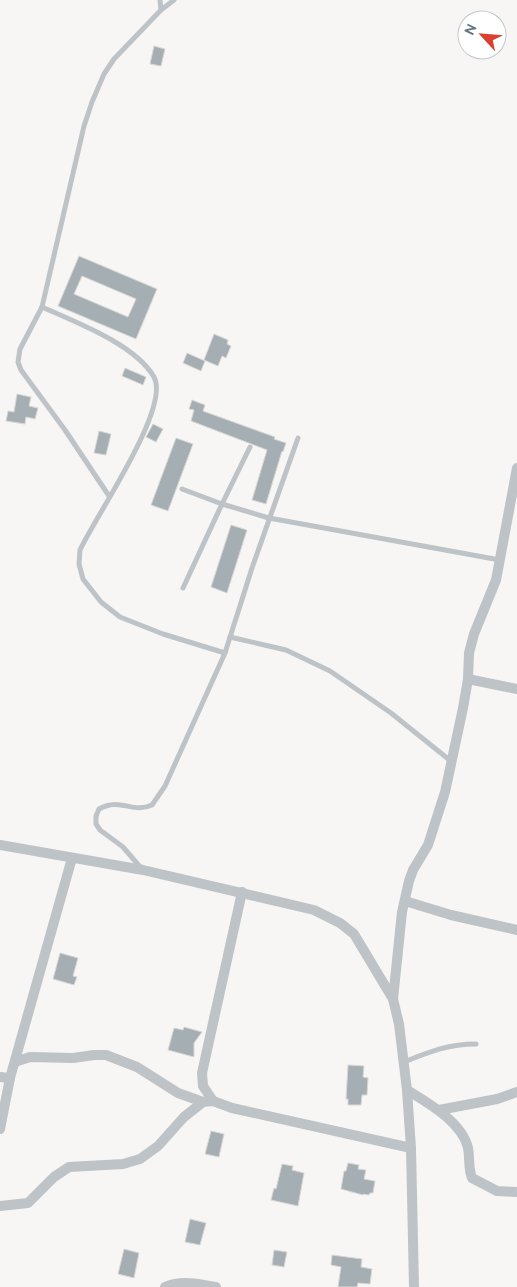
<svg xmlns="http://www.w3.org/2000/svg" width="517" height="1287" viewBox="0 0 517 1287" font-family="Ubuntu,sans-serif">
<rect width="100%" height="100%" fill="#f7f6f4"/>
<g fill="#a5afb3" stroke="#d8d8d6" fill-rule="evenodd">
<polygon points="154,46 165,49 161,66 150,64"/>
<path d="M79,256L157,289L136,339L58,306ZM82,276L136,299L128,317L74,294Z"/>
<polygon points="214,334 228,340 227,344 231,346 226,358 222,356 218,366 204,360"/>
<polygon points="187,353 205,361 201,371 183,363"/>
<polygon points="125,368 146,377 143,385 122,376"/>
<polygon points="17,394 31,397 29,406 38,408 35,419 26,417 25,424 6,421 8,411 14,412"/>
<polygon points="192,400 205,405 203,411 275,437 274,439 286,443 283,452 282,451 266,504 252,500 267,450 191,421 194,410 189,409"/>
<polygon points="153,424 163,429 156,442 146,437"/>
<polygon points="99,431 111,434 106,455 94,453"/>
<polygon points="176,438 193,444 168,511 151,505"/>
<polygon points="231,525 247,530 227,593 211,587"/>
<polygon points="60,953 78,958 73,976 77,977 74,985 53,979"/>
<polygon points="184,1027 202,1032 194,1043 194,1057 168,1050 174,1028 183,1030"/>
<polygon points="348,1065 364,1066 363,1077 368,1078 367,1095 362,1095 361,1105 348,1105 348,1099 346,1099"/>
<polygon points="211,1131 224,1134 219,1157 205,1154"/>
<polygon points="348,1163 359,1165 358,1169 366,1170 364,1179 375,1181 373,1193 370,1193 369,1195 363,1194 363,1195 341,1189 344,1171 346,1171"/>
<polygon points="282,1164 293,1166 292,1170 304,1173 298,1206 271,1200 274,1188 276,1189"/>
<polygon points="190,1219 206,1223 200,1245 185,1242"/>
<polygon points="124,1249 139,1253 134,1278 118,1274"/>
<polygon points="274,1250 287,1252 284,1267 272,1265"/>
<polygon points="332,1255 362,1259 361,1267 372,1269 370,1284 358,1283 357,1287 338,1287 341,1267 331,1265"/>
</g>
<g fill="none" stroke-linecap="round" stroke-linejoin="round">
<g stroke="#bdc3c6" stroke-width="5">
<polyline points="160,0 161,10"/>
<path d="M42,307C75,322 135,344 154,377C171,408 95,517 80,550L79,564L83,579L101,602L120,617L163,634L225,653"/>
<polyline points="182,489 222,504 269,518 500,560"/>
<polyline points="109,496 65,430 21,370 18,362 20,349 42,307 84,126 92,102 104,74 114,59 161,10 174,0"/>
<polyline points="183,588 222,504 250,447"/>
<polyline points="230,637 286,650 330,671 391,713 452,762"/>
<path d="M141,868L123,847L100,830L96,824V816L99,809C121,797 132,814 152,805L165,786L225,653L252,568L298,438"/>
<path d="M404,1062C429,1052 448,1044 476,1044"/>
</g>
<g stroke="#bdc3c6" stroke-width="10">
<polyline points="468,679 517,689"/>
<polyline points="0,845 143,870 314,910 340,923 354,934 393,999 399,1024 407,1090 411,1148 414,1287"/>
<polyline points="405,901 451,915 517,930"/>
<polyline points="393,999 402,912 409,881 413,870 428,845 445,792 463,708 468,679 469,653 474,634 496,580 517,468"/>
<polyline points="15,1062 30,1057 73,1058 94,1055 106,1055 137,1067 178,1093 203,1102"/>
<polyline points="0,1077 10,1078"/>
<path d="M407,1090C428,1103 462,1122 468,1148C470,1158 468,1168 472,1178L497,1191L517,1192"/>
<polyline points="213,1101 203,1086 202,1073 242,892"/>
<polyline points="439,1110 497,1099 517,1092"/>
<polyline points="0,1129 10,1078 72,858"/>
<polyline points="0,1206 28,1203 54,1177 69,1167 123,1164 140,1159 158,1146 184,1117 203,1102 213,1101 232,1108 411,1148"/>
<path d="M165,1287C181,1280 200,1284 216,1287"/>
</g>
</g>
<g transform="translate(482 35) rotate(296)"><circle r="24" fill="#ffffff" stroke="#c1c8cb"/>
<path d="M0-4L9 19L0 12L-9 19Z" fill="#dc3e2f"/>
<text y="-8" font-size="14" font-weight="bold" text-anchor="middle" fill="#63767e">N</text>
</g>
</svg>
